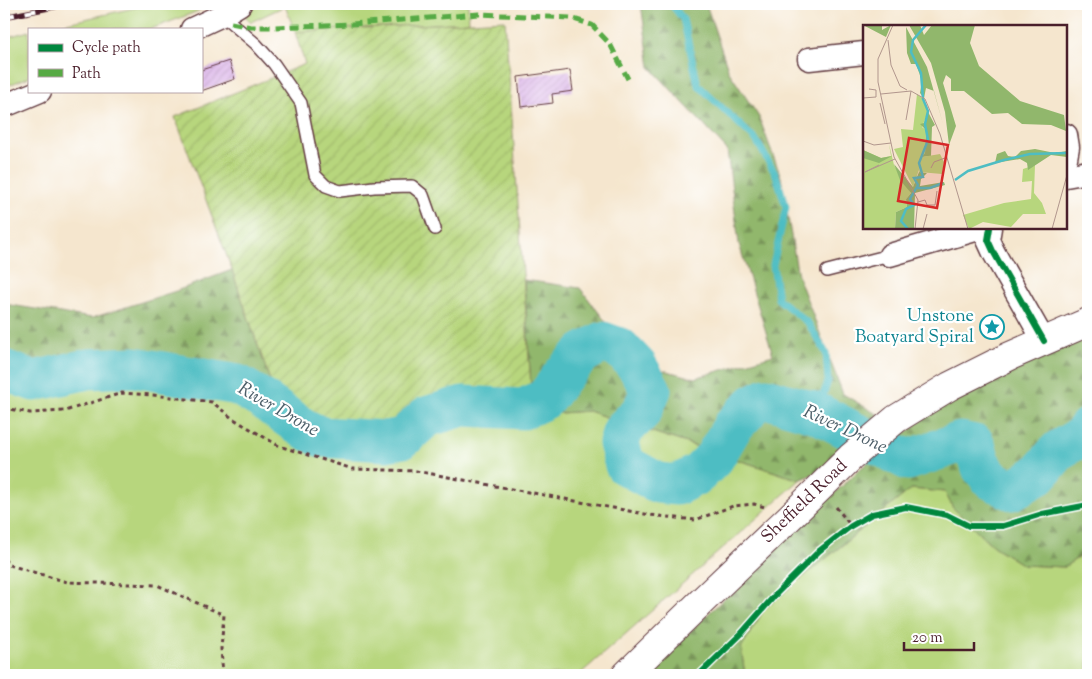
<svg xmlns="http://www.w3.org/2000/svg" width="1092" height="679" viewBox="0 0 1092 679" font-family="'Sorts Mill Goudy',serif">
<defs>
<pattern id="forest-firs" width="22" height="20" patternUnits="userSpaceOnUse" patternTransform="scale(1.25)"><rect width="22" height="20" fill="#91b76c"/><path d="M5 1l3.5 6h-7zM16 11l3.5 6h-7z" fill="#789459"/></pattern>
<pattern id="garden-furrows" width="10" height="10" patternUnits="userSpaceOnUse" patternTransform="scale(1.25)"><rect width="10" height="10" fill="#b7d67d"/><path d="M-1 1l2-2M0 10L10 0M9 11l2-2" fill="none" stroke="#9fb76c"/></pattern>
<pattern id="building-hatch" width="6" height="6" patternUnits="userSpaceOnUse" patternTransform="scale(1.25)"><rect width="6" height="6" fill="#d9b0e7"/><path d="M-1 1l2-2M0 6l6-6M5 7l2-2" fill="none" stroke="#bc97c6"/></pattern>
</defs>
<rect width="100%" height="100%" fill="#fff"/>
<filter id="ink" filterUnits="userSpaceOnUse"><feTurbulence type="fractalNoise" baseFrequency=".02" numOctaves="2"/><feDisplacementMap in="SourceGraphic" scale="10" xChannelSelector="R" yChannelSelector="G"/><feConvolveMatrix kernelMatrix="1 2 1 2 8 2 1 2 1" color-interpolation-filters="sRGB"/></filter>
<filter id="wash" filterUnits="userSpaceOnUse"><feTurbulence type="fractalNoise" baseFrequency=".0096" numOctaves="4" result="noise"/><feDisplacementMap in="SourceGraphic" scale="20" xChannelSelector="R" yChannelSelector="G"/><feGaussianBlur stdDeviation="1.12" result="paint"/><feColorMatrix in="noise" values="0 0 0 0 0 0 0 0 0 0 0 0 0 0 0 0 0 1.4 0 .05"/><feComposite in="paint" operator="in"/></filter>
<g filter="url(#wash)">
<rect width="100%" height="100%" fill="#f5e6ce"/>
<g fill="#b7d67d" stroke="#807a54">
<polygon points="152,4 211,4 196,12 151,29 40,29"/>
<polygon points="251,4 468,4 469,22 295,32 285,6 251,22 240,11"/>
<polygon points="29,31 29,77 4,87 4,38"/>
<polygon points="191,368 313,431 588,411 800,480 579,675 4,675 4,384 40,377"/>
<polygon points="911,489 945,492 953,508 993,546 1023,565 1064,567 1088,551 1088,675 745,675 741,648 765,608"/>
</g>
<g fill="url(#forest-firs)" stroke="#6e6b4c">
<polygon points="641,4 706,4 729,72 759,117 781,177 798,276 843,394 907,432 955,393 1028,357 1088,339 1088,551 1064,567 1023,565 993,546 953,508 945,492 911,489 765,608 741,648 745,675 644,675 861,468 905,433 800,480 588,411 533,415 524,280 580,288 638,364 695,378 773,355 739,244 727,150 650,67"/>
<polygon points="232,270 282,415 191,368 40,377 4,384 4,304 92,318 176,291"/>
</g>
<polygon fill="url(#garden-furrows)" stroke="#807a54" points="505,20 533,415 312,431 282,415 232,270 175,117 305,64 295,32"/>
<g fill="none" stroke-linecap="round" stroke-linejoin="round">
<polyline stroke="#4ebdc3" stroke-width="7" points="671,4 683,19 698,85 756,140 776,175 786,207 773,265 778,299 808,323 826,353 828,381 817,413"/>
<polyline stroke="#4ebdc3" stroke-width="41" points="4,370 34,381 88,369 134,367 238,385 260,398 303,428 321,437 386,441 403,438 426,417 463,406 523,409 545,399 565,372 583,353 603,342 620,348 637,366 651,390 642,411 623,430 619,443 625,465 658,483 677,485 698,474 714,458 733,426 754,404 766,398 817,413 908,460 961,442 975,445 982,468 992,480 1012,490 1038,475 1059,450 1084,435 1088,428"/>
</g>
<g id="blocks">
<g fill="url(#building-hatch)">
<polygon points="229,61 235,79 201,91 201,70"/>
<polygon points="570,70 573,91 552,94 553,103 521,107 518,77"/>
</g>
</g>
</g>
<g filter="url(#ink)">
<use href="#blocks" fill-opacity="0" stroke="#643d43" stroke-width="1"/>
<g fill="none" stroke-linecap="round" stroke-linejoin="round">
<defs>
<g id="service">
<polyline points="222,15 256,44 274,64 301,103 315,175 326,186 340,191 374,187 412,186 423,195 435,229"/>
<polyline points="827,271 890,255"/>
</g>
<g id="minor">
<polyline points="192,29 222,15 240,4"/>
<polyline points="809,59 864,53"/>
<polyline points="4,106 40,91"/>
<polyline points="1066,135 1068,147 1066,158"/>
<polyline points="1066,176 1088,172"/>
<polyline points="990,228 988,240 994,253 1044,341"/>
<polyline points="890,255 982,228"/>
</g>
<polyline id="secondary" points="626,675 702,601 791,516 851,457 896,419 950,386 1010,356 1088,322"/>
</defs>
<use href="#service" stroke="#643d43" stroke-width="14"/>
<use href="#minor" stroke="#643d43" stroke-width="25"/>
<use href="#secondary" stroke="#643d43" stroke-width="30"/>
<g stroke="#643d43" stroke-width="3" stroke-dasharray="4 4" stroke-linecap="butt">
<polyline points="4,408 30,413 65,411 122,393 153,395 212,402 232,418 279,446 353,469 416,471 650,515 695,520 733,506 754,504 765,507"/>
<polyline points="836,507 851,526"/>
<polyline points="4,559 9,565 67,582 157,585 224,615 221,649 223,675"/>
</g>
<use href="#service" stroke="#fff" stroke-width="11"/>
<use href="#minor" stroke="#fff" stroke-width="22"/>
<use href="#secondary" stroke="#fff" stroke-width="28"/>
<defs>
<polyline id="rail" points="4,17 68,4"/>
</defs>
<use href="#rail" stroke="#4a1f2b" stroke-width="5.5"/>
<use href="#rail" stroke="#fff" stroke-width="4" stroke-dasharray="11" stroke-linecap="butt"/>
<polyline stroke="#57aa44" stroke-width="5" stroke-dasharray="10 5" stroke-linecap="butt" points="231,23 251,27 274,27 352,24 479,14 571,18 592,25 610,44 628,79"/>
<defs>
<g id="cycleway">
<polyline points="990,228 988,240 994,253 1044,341"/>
<polyline points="699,675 741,634 777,593 819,551 851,526 872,514 906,507 947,515 969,526 1003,526 1042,514 1088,505"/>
</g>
</defs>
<use href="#cycleway" stroke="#fff" stroke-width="9"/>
<use href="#cycleway" stroke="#00873e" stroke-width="6"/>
</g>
</g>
<defs>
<symbol id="sight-ring" viewBox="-11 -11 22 22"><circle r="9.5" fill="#fff" stroke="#0f9aa8" stroke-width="1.5"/><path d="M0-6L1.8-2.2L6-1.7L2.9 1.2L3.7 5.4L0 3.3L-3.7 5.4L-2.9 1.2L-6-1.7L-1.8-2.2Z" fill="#0f9aa8"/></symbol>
</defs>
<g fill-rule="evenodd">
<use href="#sight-ring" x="978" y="313" width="28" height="28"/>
</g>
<g text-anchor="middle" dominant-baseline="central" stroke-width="4.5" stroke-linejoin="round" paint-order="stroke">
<g font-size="18" fill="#0d838f" stroke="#fff" text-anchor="end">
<text x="974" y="317">Unstone<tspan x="974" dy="21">Boatyard Spiral</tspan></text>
</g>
<g font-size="18" fill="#4a1f2b" stroke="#fff">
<text transform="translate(805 502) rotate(-44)">Sheffield Road</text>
</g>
<g font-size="19" font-style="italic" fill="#4c5e68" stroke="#fff">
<text transform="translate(278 410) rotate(30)">River Drone</text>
<text transform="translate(845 430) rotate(25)">River Drone</text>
</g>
</g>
<g transform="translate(863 25)">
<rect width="204" height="204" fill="#f5e6ce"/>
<path d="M54,69L59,73L65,87L59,102L63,105L62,128L50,162L31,124L40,122L38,104L50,105ZM26,119L31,140L48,168L43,174L44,182L33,187L32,204H0V125L18,133L28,131ZM172,140L171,168L179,178L183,189H160L148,202L120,197L106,204L100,190L141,178L168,174L169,156L159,157L160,144Z" fill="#b7d67d"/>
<path d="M0,0H19V5L28,0L23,12ZM46,0H57L61,10L69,0H112L107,18L116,41L157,76L201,90L203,106L188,100L159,99L145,88L129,89L101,66H88V54L83,50L80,58L93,101L86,120L82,87L68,38ZM43,2L64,42L80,99L71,66L63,63L61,73L57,68L59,56L53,39H48L44,28ZM65,87L72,100L69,102L68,131L59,132L62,128L63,105L57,99L61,98ZM172,124L192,128L204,126V132L188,130L165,145L164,138L157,134L132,138L134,129L142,126L145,131L152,132L158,126ZM0,125L18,133L29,131L16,138L0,133ZM31,139L50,162L56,147L64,148L58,154L57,161L81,157L82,160L52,168L51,204H32L33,187L44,182L43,174L48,168L37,155Z" fill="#91b76c"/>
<path d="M77,129L81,137L79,149L56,147L59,132Z" fill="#b7d67d"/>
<path fill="none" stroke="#4ebdc3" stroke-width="2.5" d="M92,155L105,146L141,135L167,129L204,128M53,163H67L80,158M45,204L38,196L43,184L51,180L47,174L55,160L51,153L60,152L56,138L65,115L62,99L65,86L60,74L58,48L48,27L50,15L63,0"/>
<path fill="none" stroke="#b1968d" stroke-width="1" d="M30,0L15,34V57L31,132L55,175L52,204M25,15L28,40L37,61L44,65M18,69L48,66L62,74L77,109L105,204M0,73L13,72V65L6,64M17,78L22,99M43,95L48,66M0,116L11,120L28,118M16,140L2,147L32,134M68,143L71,137L82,133M55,177L62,175L64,180H72L74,166M60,204L64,189M189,204L204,150"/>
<path fill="#d62828" fill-opacity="0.15" stroke="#d62828" stroke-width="2.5" d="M46,113L85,120L74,183L35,176Z"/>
<rect width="204" height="204" fill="none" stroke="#4a1f2b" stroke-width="2.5"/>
</g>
<rect width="1092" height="679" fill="none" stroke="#fff" stroke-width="20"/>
<rect x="28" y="28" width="175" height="65" fill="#ffffff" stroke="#b7a5aa"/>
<rect x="38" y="44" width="25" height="8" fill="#00873e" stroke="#b7a5aa"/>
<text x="72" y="52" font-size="15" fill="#4a1f2b">Cycle path</text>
<rect x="38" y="69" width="25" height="8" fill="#57aa44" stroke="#b7a5aa"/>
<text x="72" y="78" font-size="15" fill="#4a1f2b">Path</text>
<path d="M904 642v8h70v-8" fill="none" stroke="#4a1f2b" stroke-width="2.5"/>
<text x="912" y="642" font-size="15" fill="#4a1f2b" stroke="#ffffff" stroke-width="4" paint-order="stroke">20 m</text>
</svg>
